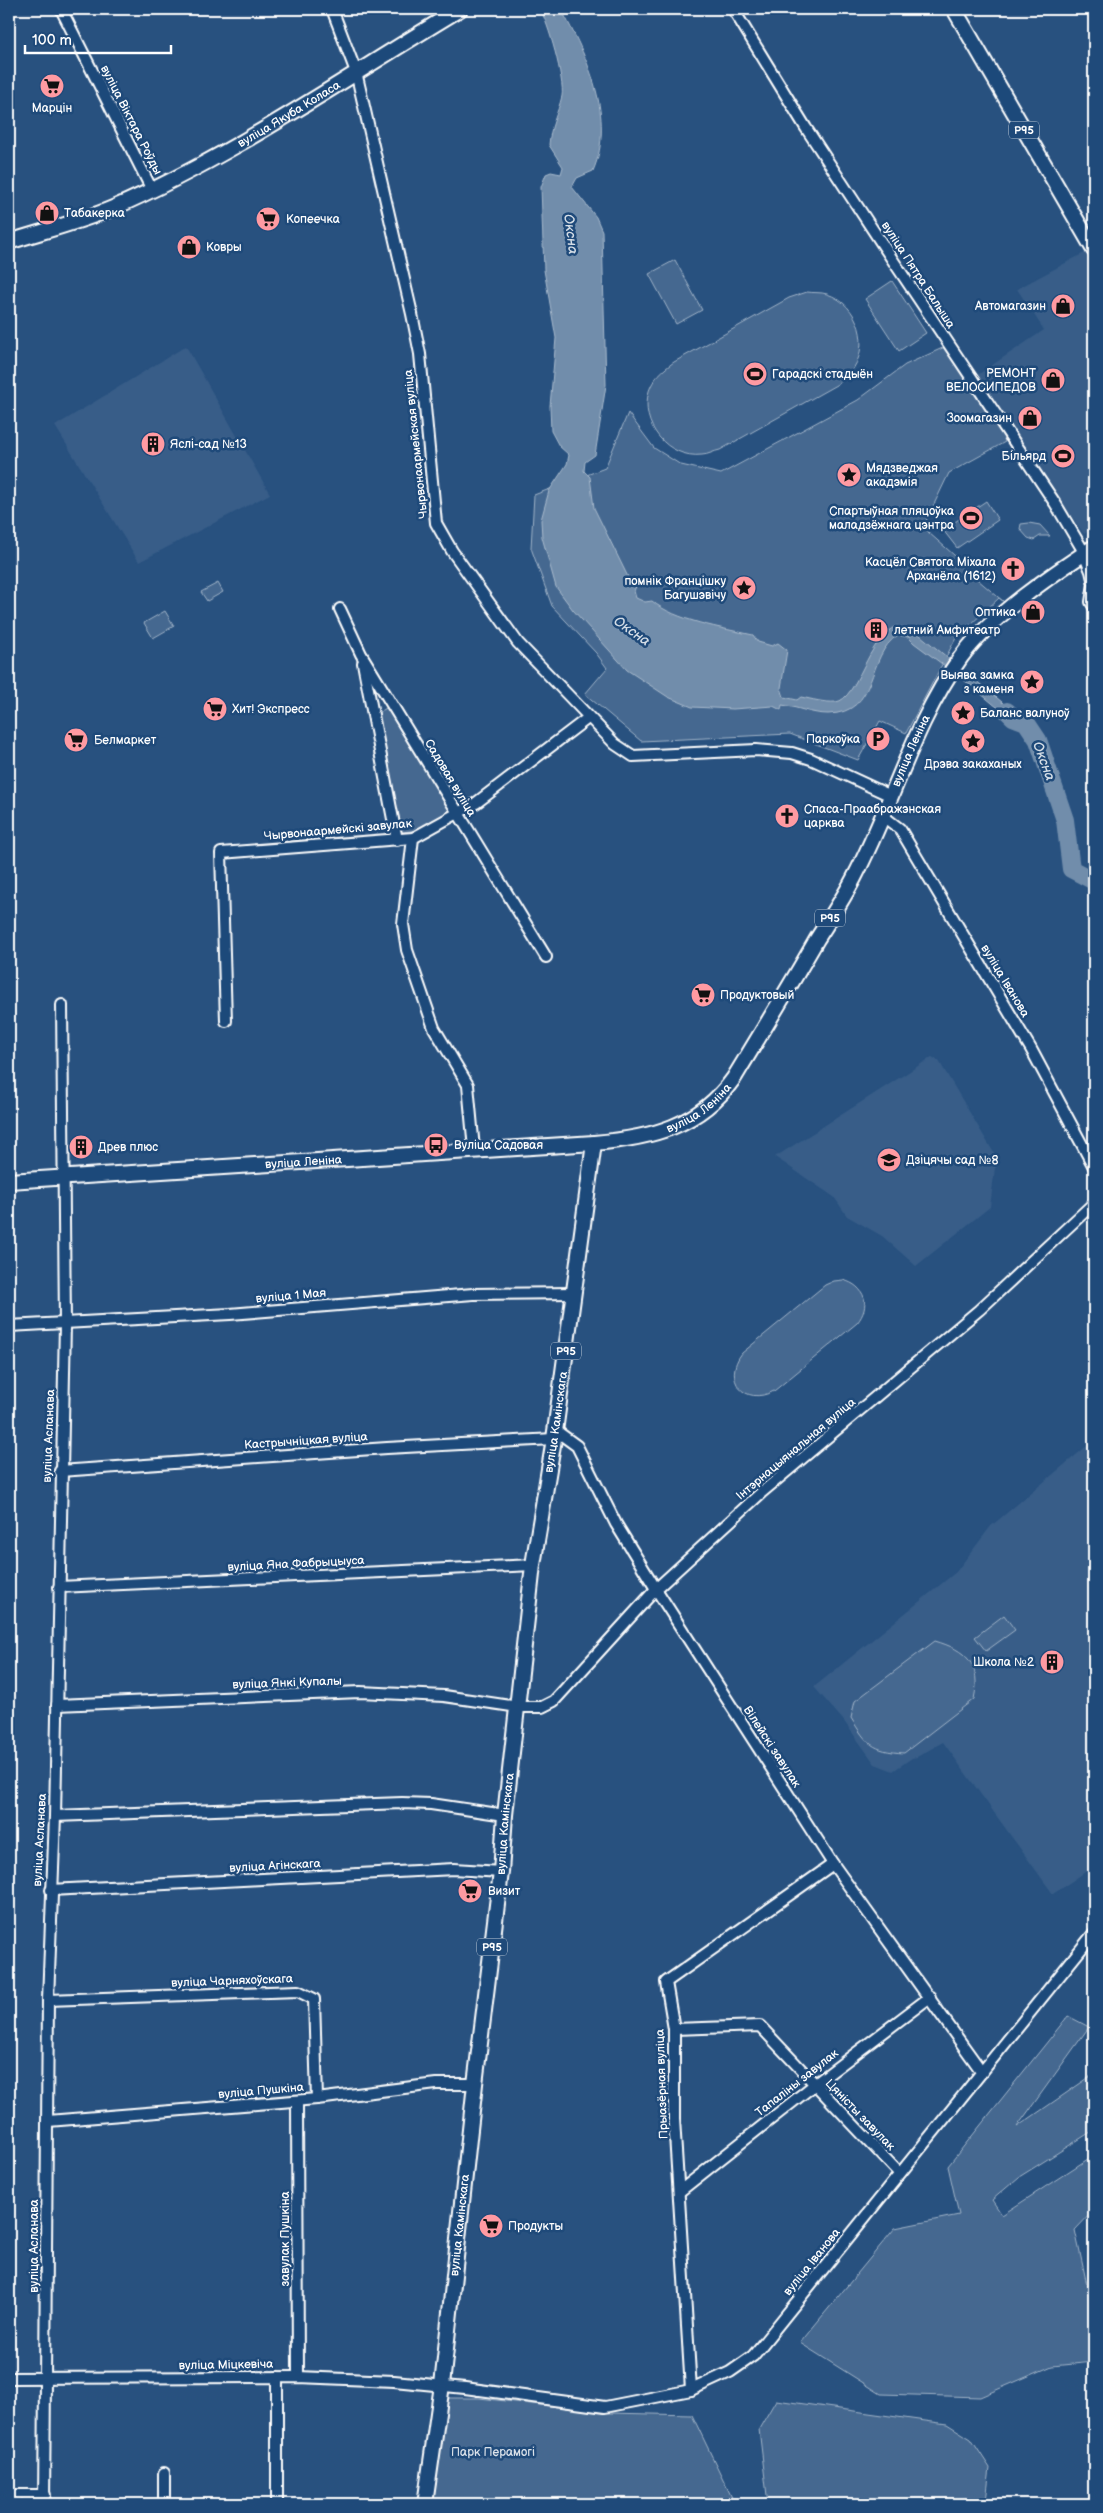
<svg xmlns="http://www.w3.org/2000/svg" width="1103" height="2513" viewBox="0 0 1103 2513" font-family="'Balsamiq Sans',sans-serif">
<rect width="100%" height="100%" fill="#28517f"/>
<filter id="ink" filterUnits="userSpaceOnUse"><feTurbulence type="fractalNoise" baseFrequency=".02" numOctaves="2"/><feDisplacementMap in="SourceGraphic" scale="10" xChannelSelector="R" yChannelSelector="G"/><feConvolveMatrix kernelMatrix="1 2 1 2 8 2 1 2 1" color-interpolation-filters="sRGB"/></filter>
<g filter="url(#ink)">
<g fill="#375d88">
<polygon points="1086,252 1094,266 1094,527 1084,534 973,378 1044,330 1017,289"/>
<polygon points="186,346 270,494 139,562 55,426"/>
<polygon points="932,1057 939,1061 1000,1163 995,1168 990,1207 916,1266 882,1236 847,1216 834,1197 775,1157"/>
<polygon points="1094,1440 1094,1866 1053,1894 943,1742 917,1757 912,1758 893,1771 875,1764 843,1720 814,1687 956,1572 991,1526"/>
<polygon points="17,2140 9,2292 9,2141"/>
</g>
<g fill="#446890" stroke="#a2b4c8">
<polygon points="675,260 702,310 676,324 649,274"/>
<polygon points="892,281 926,333 899,351 865,299"/>
<path d="M807,292C813,293 821,292 827,294C859,304 872,347 850,373C847,378 840,382 836,385L720,450C714,451 708,455 702,455C668,459 639,424 649,391C653,378 663,370 674,362L789,298Z"/>
<polygon points="947,346 1003,436 1005,442 949,473 925,523 929,533 954,555 964,568 1004,602 999,598 956,638 906,733 880,721 858,760 790,734 641,741 585,694 607,668 596,653 552,606 531,548 534,495 605,468 628,413 654,448 681,465 721,474 858,400 905,365"/>
<polygon points="986,501 998,520 957,548 943,530"/>
<polygon points="1029,523 1040,525 1050,536 1040,536 1034,540 1028,538 1020,529 1021,524"/>
<polygon points="218,583 223,592 207,601 201,592"/>
<polygon points="165,611 174,626 153,638 144,623"/>
<polygon points="388,707 450,812 418,830 402,832 378,713"/>
<path d="M843,1280C866,1286 871,1306 857,1323L774,1391C744,1407 722,1379 742,1353L825,1285L834,1281Z"/>
<polygon points="1004,1615 1015,1630 986,1651 975,1637"/>
<path d="M935,1641C966,1650 982,1664 974,1699L904,1753C872,1751 867,1744 851,1718L855,1701Z"/>
<polygon points="1068,2016 1089,2027 1017,2127 1094,2074 1094,2130 1019,2177 992,2200 1002,2215 1094,2155 1094,2210 1075,2230 1094,2317 1094,2362 1052,2366 980,2397 881,2394 800,2343 895,2228 959,2215 948,2166"/>
<polygon points="448,2398 479,2398 610,2413 692,2415 735,2504 433,2504"/>
<polygon points="776,2400 947,2424 971,2439 990,2468 986,2501 967,2504 768,2504 759,2429"/>
</g>
<g fill="#718dab" stroke="#aabbcd">
<path d="M540,9H561C587,56 616,118 593,171L577,178L572,187L596,217L602,231L606,385L595,455L585,462L584,471L590,477L594,508L629,579L637,584L634,591L636,598L645,602L652,601C676,621 722,628 753,635L758,642L772,646L778,643L787,650L781,688L784,697L797,700L801,697C811,699 825,703 836,702C858,699 867,637 897,626L912,630L908,637L898,635C865,656 880,713 828,714C812,714 797,707 782,705L781,710L773,706L733,709L692,707L668,697L627,670L573,610L556,587L542,537L541,520L549,491L567,464L569,455L559,446L551,431L550,406L556,338L544,270L541,187L546,174L551,172L561,174L563,167L549,145C550,127 558,113 562,96C565,81 548,22 540,9Z"/>
<polygon points="915,631 1002,702 1011,713 1026,722 1015,722 969,684 914,643 909,638"/>
</g>
<g fill="none" stroke-linecap="round" stroke-linejoin="round">
<polyline stroke="#718dab" stroke-width="18" points="1007,711 1013,717 1026,722 1038,740 1065,820 1071,869 1094,881"/>
<defs>
<g id="minor">
<polyline points="61,9 152,190"/>
<polyline points="332,9 356,72 412,314 420,354 436,523 452,551 518,643 615,744 633,756 756,750 792,753 811,759 891,796"/>
<polyline points="733,9 806,128 892,259 1055,503 1081,547 1091,571 1094,584 1091,602 1094,607"/>
<polyline points="340,609 361,654 546,957"/>
<polyline points="363,663 397,840"/>
<polyline points="883,816 900,829 1031,1049 1094,1167"/>
<polyline points="413,838 403,924 407,950 434,1028 468,1085 474,1149"/>
<polyline points="226,1021 221,853 413,838 476,803 588,718"/>
<polyline points="9,1326 230,1314 473,1294 574,1293"/>
<polyline points="555,1430 577,1446 616,1524 656,1589 833,1864 982,2072"/>
<polyline points="60,1471 387,1448 554,1439"/>
<polyline points="59,1587 533,1565"/>
<polyline points="57,1705 360,1692 444,1696 518,1707 542,1707 554,1701 656,1589 761,1493 979,1310 1094,1203"/>
<polyline points="55,1816 402,1803 431,1804 505,1815"/>
<polyline points="51,1890 454,1869 501,1872"/>
<polyline points="48,2000 298,1991 314,1999 317,2099"/>
<polyline points="674,2029 760,2026 899,2173"/>
<polyline points="297,2101 298,2377"/>
<polyline points="48,2121 317,2099 436,2084 475,2084"/>
<polyline points="680,2191 814,2085 930,1997"/>
<polyline points="9,2378 298,2377 394,2381 465,2388 605,2407 691,2390 730,2372 753,2356 1094,1933"/>
<polyline points="691,2390 674,2119 674,2029 666,1982 833,1864"/>
<polyline points="9,2495 45,2495"/>
<polyline points="44,2504 48,2000 55,1816 65,1324 62,1005"/>
<polyline points="164,2504 164,2473"/>
<polyline points="277,2504 277,2377"/>
</g>
<g id="major">
<polyline points="954,9 1094,250"/>
<path id="s1" d="M9,242C43,231 80,222 113,208C235,155 346,77 460,9"/>
<path id="s2" d="M9,1181L594,1143C651,1138 699,1127 734,1078C762,1032 790,986 817,939C830,919 843,899 854,878C892,806 913,724 961,657C991,616 1051,575 1094,547"/>
<path id="s3" d="M425,2504L442,2385L475,2084L501,1872L505,1815L533,1565L554,1439L594,1143"/>
</g>
</defs>
<use href="#minor" stroke="#fff" stroke-width="14"/>
<use href="#major" stroke="#fff" stroke-width="18"/>
<use href="#minor" stroke="#1f4a7a" stroke-width="10"/>
<use href="#major" stroke="#1f4a7a" stroke-width="14"/>
</g>
</g>
<defs>
<symbol id="supermarket-disc" viewBox="-11 -11 22 22"><circle r="9.5" fill="#ff9aa2" stroke="#1f4a7a"/><path d="M-6-5.5h2.5l.6 2H6L4.5 2H-2.5L-4.4-4H-6ZM-1.5 3.2a1.3 1.3 0 1 0 .1 0ZM3 3.2a1.3 1.3 0 1 0 .1 0Z" fill="#111"/></symbol>
<symbol id="shop-disc" viewBox="-11 -11 22 22"><circle r="9.5" fill="#ff9aa2" stroke="#1f4a7a"/><path d="M-5-2.5h2.3a2.7 3.5 0 0 1 5.4 0H5L5.5 6h-11ZM-1.5-2.5h3a1.5 2.3 0 0 0-3 0Z" fill="#111"/></symbol>
<symbol id="stadium-disc" viewBox="-11 -11 22 22"><circle r="9.5" fill="#ff9aa2" stroke="#1f4a7a"/><path d="M0-5a6.5 5 0 1 0 0 10a6.5 5 0 1 0 0-10ZM-3.5-1.8h7v3.6h-7Z" fill="#111"/></symbol>
<symbol id="building-disc" viewBox="-11 -11 22 22"><circle r="9.5" fill="#ff9aa2" stroke="#1f4a7a"/><path d="M-4-6H4V6H1V3H-1V6H-4ZM-2.5-4.3h1.7v1.8h-1.7ZM.8-4.3h1.7v1.8H.8ZM-2.5-1h1.7V.8h-1.7ZM.8-1h1.7V.8H.8Z" fill="#111"/></symbol>
<symbol id="sight-disc" viewBox="-11 -11 22 22"><circle r="9.5" fill="#ff9aa2" stroke="#1f4a7a"/><path d="M0-6L1.8-2.2L6-1.7L2.9 1.2L3.7 5.4L0 3.3L-3.7 5.4L-2.9 1.2L-6-1.7L-1.8-2.2Z" fill="#111"/></symbol>
<symbol id="church-disc" viewBox="-11 -11 22 22"><circle r="9.5" fill="#ff9aa2" stroke="#1f4a7a"/><path d="M-1.2-6h2.4v3.5h3.3v2.4h-3.3V6h-2.4V-.1h-3.3v-2.4h3.3Z" fill="#111"/></symbol>
<symbol id="parking-disc" viewBox="-11 -11 22 22"><circle r="9.5" fill="#ff9aa2" stroke="#1f4a7a"/><path d="M-3.5-5.5H1a3.5 3.5 0 0 1 0 7H-1V5.5H-3.5ZM-1-3.4V-.6H.8a1.4 1.4 0 0 0 0-2.8Z" fill="#111"/></symbol>
<symbol id="bus-disc" viewBox="-11 -11 22 22"><circle r="9.5" fill="#ff9aa2" stroke="#1f4a7a"/><path d="M-5-6H5V4H4V6H2V4H-2V6H-4V4H-5ZM-3.5-4V0h7V-4ZM-3.5 1.2v1.5H-2V1.2ZM2 1.2v1.5H3.5V1.2Z" fill="#111"/></symbol>
<symbol id="school-disc" viewBox="-11 -11 22 22"><circle r="9.5" fill="#ff9aa2" stroke="#1f4a7a"/><path d="M0-5L7-2L0 1L-7-2ZM-4 1L0 2.5L4 1V4Q0 6-4 4Z" fill="#111"/></symbol>
</defs>
<g fill-rule="evenodd">
<use href="#supermarket-disc" x="38" y="72" width="28" height="28"/>
<use href="#shop-disc" x="33" y="199" width="28" height="28"/>
<use href="#supermarket-disc" x="254" y="205" width="28" height="28"/>
<use href="#shop-disc" x="175" y="233" width="28" height="28"/>
<use href="#shop-disc" x="1049" y="292" width="28" height="28"/>
<use href="#stadium-disc" x="741" y="360" width="28" height="28"/>
<use href="#shop-disc" x="1039" y="366" width="28" height="28"/>
<use href="#shop-disc" x="1016" y="404" width="28" height="28"/>
<use href="#building-disc" x="139" y="430" width="28" height="28"/>
<use href="#stadium-disc" x="1049" y="442" width="28" height="28"/>
<use href="#sight-disc" x="835" y="461" width="28" height="28"/>
<use href="#stadium-disc" x="957" y="504" width="28" height="28"/>
<use href="#church-disc" x="999" y="555" width="28" height="28"/>
<use href="#sight-disc" x="730" y="574" width="28" height="28"/>
<use href="#shop-disc" x="1019" y="598" width="28" height="28"/>
<use href="#building-disc" x="862" y="616" width="28" height="28"/>
<use href="#sight-disc" x="1018" y="668" width="28" height="28"/>
<use href="#supermarket-disc" x="201" y="695" width="28" height="28"/>
<use href="#sight-disc" x="949" y="699" width="28" height="28"/>
<use href="#parking-disc" x="864" y="725" width="28" height="28"/>
<use href="#supermarket-disc" x="62" y="726" width="28" height="28"/>
<use href="#sight-disc" x="959" y="727" width="28" height="28"/>
<use href="#church-disc" x="773" y="802" width="28" height="28"/>
<use href="#supermarket-disc" x="689" y="981" width="28" height="28"/>
<use href="#bus-disc" x="422" y="1131" width="28" height="28"/>
<use href="#building-disc" x="67" y="1133" width="28" height="28"/>
<use href="#school-disc" x="875" y="1146" width="28" height="28"/>
<use href="#building-disc" x="1038" y="1648" width="28" height="28"/>
<use href="#supermarket-disc" x="456" y="1877" width="28" height="28"/>
<use href="#supermarket-disc" x="477" y="2212" width="28" height="28"/>
</g>
<g text-anchor="middle" dominant-baseline="central" stroke-width="5" stroke-linejoin="round" paint-order="stroke">
<g fill="#1f4a7a" stroke="#bcc9d7" stroke-width="1">
<rect x="1009" y="121.5" width="30" height="17" rx="4"/>
<rect x="815" y="909.5" width="30" height="17" rx="4"/>
<rect x="551" y="1342.5" width="30" height="17" rx="4"/>
<rect x="477" y="1938.5" width="30" height="17" rx="4"/>
</g>
<g font-size="11" font-weight="bold" fill="#fff">
<text x="1024" y="130">Р95</text>
<text x="830" y="918">Р95</text>
<text x="566" y="1351">Р95</text>
<text x="492" y="1947">Р95</text>
</g>
<g font-size="12" fill="#fff" stroke="#1f4a7a" text-anchor="start">
<text x="52" y="108" text-anchor="middle">Марцін</text>
<text x="64" y="213">Табакерка</text>
<text x="286" y="219">Копеечка</text>
<text x="206" y="247">Ковры</text>
<text x="1046" y="306" text-anchor="end">Автомагазин</text>
<text x="1036" y="373" text-anchor="end">РЕМОНТ<tspan x="1036" dy="14">ВЕЛОСИПЕДОВ</tspan></text>
<text x="772" y="374">Гарадскі стадыён</text>
<text x="1012" y="418" text-anchor="end">Зоомагазин</text>
<text x="170" y="444">Яслі-сад №13</text>
<text x="1046" y="456" text-anchor="end">Більярд</text>
<text x="866" y="468">Мядзведжая<tspan x="866" dy="14">акадэмія</tspan></text>
<text x="954" y="511" text-anchor="end">Спартыўная пляцоўка<tspan x="954" dy="14">маладзёжнага цэнтра</tspan></text>
<text x="996" y="562" text-anchor="end">Касцёл Святога Міхала<tspan x="996" dy="14">Арханёла (1612)</tspan></text>
<text x="726" y="581" text-anchor="end">помнік Францішку<tspan x="726" dy="14">Багушэвічу</tspan></text>
<text x="1016" y="612" text-anchor="end">Оптика</text>
<text x="894" y="630">летний Амфитеатр</text>
<text x="1014" y="675" text-anchor="end">Выява замка<tspan x="1014" dy="14">з каменя</tspan></text>
<text x="232" y="709">Хит! Экспресс</text>
<text x="980" y="713">Баланс валуноў</text>
<text x="860" y="739" text-anchor="end">Паркоўка</text>
<text x="94" y="740">Белмаркет</text>
<text x="973" y="764" text-anchor="middle">Дрэва закаханых</text>
<text x="804" y="809">Спаса-Праабражэнская<tspan x="804" dy="14">царква</tspan></text>
<text x="720" y="995">Продуктовый</text>
<text x="454" y="1145">Вуліца Садовая</text>
<text x="98" y="1147">Древ плюс</text>
<text x="906" y="1160">Дзіцячы сад №8</text>
<text x="1034" y="1662" text-anchor="end">Школа №2</text>
<text x="488" y="1891">Визит</text>
<text x="508" y="2226">Продукты</text>
</g>
<g font-size="12" fill="#fff" stroke="#1f4a7a">
<text stroke="none"><textPath href="#s1" startOffset="309">вуліца Якуба Коласа</textPath></text>
<text transform="translate(131 120) rotate(63)">вуліца Віктара Роўды</text>
<text transform="translate(918 275) rotate(57)">вуліца Пятра Балыша</text>
<text transform="translate(416 444) rotate(-96)">Чырвонаармейская вуліца</text>
<text stroke="none"><textPath href="#s2" startOffset="1119">вуліца Леніна</textPath></text>
<text transform="translate(450 778) rotate(59)">Садовая вуліца</text>
<text transform="translate(338 830) rotate(-5)">Чырвонаармейскі завулак</text>
<text transform="translate(1005 981) rotate(59)">вуліца Іванова</text>
<text stroke="none"><textPath href="#s2" startOffset="699">вуліца Леніна</textPath></text>
<text stroke="none"><textPath href="#s2" startOffset="295">вуліца Леніна</textPath></text>
<text transform="translate(291 1296) rotate(-5)">вуліца 1 Мая</text>
<text stroke="none"><textPath href="#s3" startOffset="1090">вуліца Камінскага</textPath></text>
<text transform="translate(49 1436) rotate(-88)">вуліца Асланава</text>
<text transform="translate(306 1441) rotate(-4)">Кастрычніцкая вуліца</text>
<text transform="translate(796 1449) rotate(-40)">Інтэрнацыянальная вуліца</text>
<text transform="translate(296 1564) rotate(-3)">вуліца Яна Фабрыцыуса</text>
<text transform="translate(287 1683) rotate(-2)">вуліца Янкі Купалы</text>
<text transform="translate(772 1747) rotate(57)">Вілейскі завулак</text>
<text stroke="none"><textPath href="#s3" startOffset="685">вуліца Камінскага</textPath></text>
<text transform="translate(40 1840) rotate(-87)">вуліца Асланава</text>
<text transform="translate(275 1866) rotate(-3)">вуліца Агінскага</text>
<text transform="translate(232 1981) rotate(-2)">вуліца Чарняхоўскага</text>
<text transform="translate(797 2083) rotate(-38)">Тапаліны завулак</text>
<text transform="translate(662 2084) rotate(-92)">Прыазёрная вуліца</text>
<text transform="translate(261 2091) rotate(-5)">вуліца Пушкіна</text>
<text transform="translate(860 2115) rotate(46)">Цяністы завулак</text>
<text stroke="none"><textPath href="#s3" startOffset="281">вуліца Камінскага</textPath></text>
<text transform="translate(285 2239) rotate(-90)">завулак Пушкіна</text>
<text transform="translate(34 2246) rotate(-90)">вуліца Асланава</text>
<text transform="translate(812 2262) rotate(-51)">вуліца Іванова</text>
<text transform="translate(226 2365) rotate(-1)">вуліца Міцкевіча</text>
</g>
<g font-size="12" fill="#dae1e9" stroke="#1f4a7a">
<text x="493" y="2452">Парк Перамогі</text>
</g>
<g font-size="14" font-style="italic" fill="#d4dde6" stroke="#1f4a7a">
<text transform="translate(571 234) rotate(83)">Оксна</text>
<text transform="translate(632 631) rotate(35)">Оксна</text>
<text transform="translate(1044 761) rotate(70)">Оксна</text>
</g>
</g>
<rect width="1103" height="2513" fill="none" stroke="#1f4a7a" stroke-width="30"/>
<rect x="15" y="15" width="1073" height="2483" fill="none" stroke="#fff" stroke-width="2" filter="url(#ink)"/>
<path d="M25 45v8h146v-8" fill="none" stroke="#ffffff" stroke-width="2.5"/>
<text x="32" y="45" font-size="15" fill="#ffffff" stroke="#1f4a7a" stroke-width="4" paint-order="stroke">100 m</text>
</svg>
